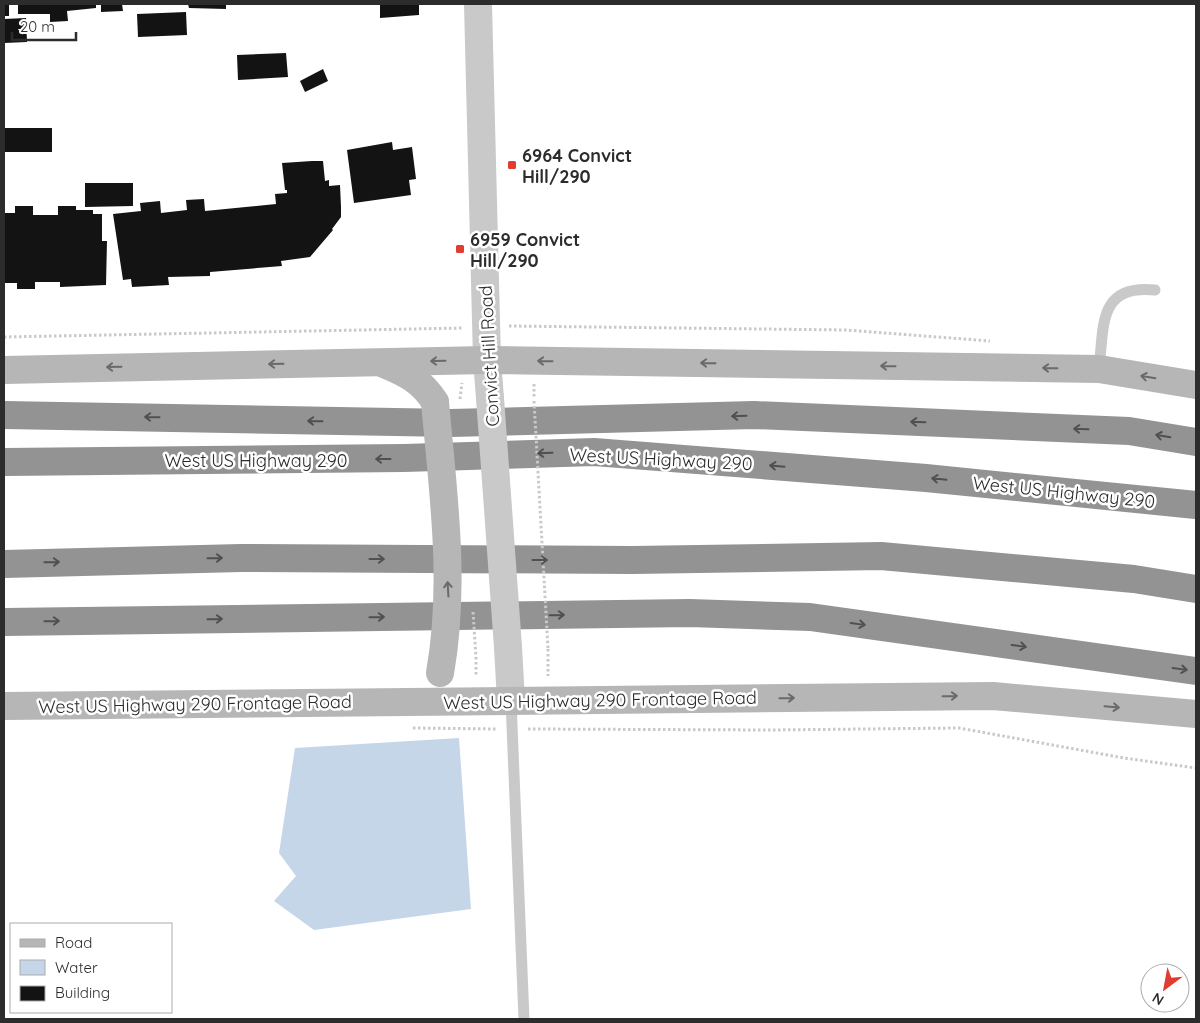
<svg xmlns="http://www.w3.org/2000/svg" width="1200" height="1023" viewBox="0 0 1200 1023" font-family="Quicksand,sans-serif">
<rect width="100%" height="100%" fill="#fff"/>
<polygon fill="#c5d6e9" points="459,738 471,909 314,930 274,901 296,876 279,853 295,748"/>
<g fill="#131313">
<rect x="4" y="4" width="5" height="12"/>
<polygon points="18,4 96,4 96,8 67,11 68,21 50,22 50,14 18,14"/>
<polygon points="101,4 122,4 123,11 101,12"/>
<polygon points="188,4 226,4 226,9 189,8"/>
<polygon points="380,4 419,4 419,15 380,18"/>
<polygon points="186,12 187,35 138,37 137,14"/>
<polygon points="26,18 27,42 4,43 4,19"/>
<polygon points="286,53 288,77 238,80 237,55"/>
<polygon points="323,69 328,81 305,92 300,81"/>
<rect x="4" y="128" width="48" height="24"/>
<polygon points="392,142 393,150 412,147 416,179 409,180 411,195 354,203 347,150"/>
<polygon points="312,161 323,161 325,181 329,180 329,186 340,185 341,207 341,217 332,229 333,230 310,257 281,261 282,266 210,272 210,276 168,277 169,285 132,287 131,279 123,280 113,214 141,211 140,203 160,201 161,213 187,210 186,200 204,199 205,211 276,204 275,194 287,193 287,190 285,190 282,163"/>
<polygon points="85,183 133,183 133,206 85,207"/>
<polygon points="15,206 33,206 33,215 58,215 58,206 76,206 76,210 93,210 93,214 102,214 102,241 107,241 106,285 60,287 60,282 35,282 35,289 17,289 17,283 4,283 4,213 15,213"/>
</g>
<g fill="none" stroke-linecap="round" stroke-linejoin="round">
<g stroke="#c9c9c9" stroke-width="3" stroke-dasharray="2.5 2.5" stroke-linecap="butt">
<polyline points="509,326 846,330 990,341"/>
<polyline points="4,337 463,328"/>
<polyline points="534,384 534,398"/>
<polyline points="460,399 462,383"/>
<polyline points="548,649 548,676"/>
<polyline points="476,657 476,677"/>
<polyline points="413,728 496,729"/>
<polyline points="528,729 770,730 959,728 1124,758 1196,768"/>
</g>
<g stroke="#c9c9c9" stroke-width="11">
<path d="M1099,369C1104,326 1098,284 1155,290"/>
<polyline points="511,701 524,1019"/>
</g>
<g stroke="#c9c9c9" stroke-width="28">
<polyline points="478,4 487,360 490,398"/>
<polyline points="508,647 511,701"/>
</g>
<g stroke="#b6b6b6" stroke-width="28">
<path d="M384,364C406,373 422,381 435,402"/>
<polyline points="4,370 487,360 1099,369 1196,385"/>
<polyline points="4,706 993,696 1196,714"/>
</g>
<g stroke="#939393" stroke-width="28">
<polyline points="4,415 451,423 754,415 1129,431 1196,442"/>
<polyline points="4,462 404,458 594,452 926,478 1196,505"/>
<polyline points="4,564 241,558 632,560 881,556 1134,579 1196,589"/>
<polyline points="4,622 690,613 810,617 1196,671"/>
</g>
<g stroke="#c9c9c9" stroke-width="3" stroke-dasharray="2.5 2.5" stroke-linecap="butt">
<polyline points="534,401 548,649"/>
<polyline points="473,612 476,657"/>
</g>
<polyline stroke="#c9c9c9" stroke-width="28" points="490,398 508,647"/>
<path stroke="#b6b6b6" stroke-width="28" d="M435,402C443,492 456,583 440,673"/>
</g>
<defs><path id="oneway-shaft" d="M-6 0H5M1.5-3L5.5 0L1.5 3" fill="none" stroke-width="1.6" stroke-linecap="round" stroke-linejoin="round" transform="scale(1.25)"/></defs>
<g stroke="#6a6a6a">
<use href="#oneway-shaft" transform="translate(438 361) rotate(179)"/>
<use href="#oneway-shaft" transform="translate(545 361) rotate(-179)"/>
<use href="#oneway-shaft" transform="translate(708 363) rotate(-179)"/>
<use href="#oneway-shaft" transform="translate(276 364) rotate(179)"/>
<use href="#oneway-shaft" transform="translate(888 366) rotate(-179)"/>
<use href="#oneway-shaft" transform="translate(114 367) rotate(179)"/>
<use href="#oneway-shaft" transform="translate(1050 368) rotate(-179)"/>
<use href="#oneway-shaft" transform="translate(1148 377) rotate(-171)"/>
<use href="#oneway-shaft" transform="translate(448 589) rotate(-93)"/>
<use href="#oneway-shaft" transform="translate(950 696) rotate(-1)"/>
<use href="#oneway-shaft" transform="translate(787 698) rotate(-1)"/>
<use href="#oneway-shaft" transform="translate(1112 707) rotate(5)"/>
</g>
<g stroke="#505050">
<use href="#oneway-shaft" transform="translate(739 416) rotate(178)"/>
<use href="#oneway-shaft" transform="translate(152 417) rotate(-179)"/>
<use href="#oneway-shaft" transform="translate(315 421) rotate(-179)"/>
<use href="#oneway-shaft" transform="translate(918 422) rotate(-178)"/>
<use href="#oneway-shaft" transform="translate(1081 429) rotate(-178)"/>
<use href="#oneway-shaft" transform="translate(1163 436) rotate(-171)"/>
<use href="#oneway-shaft" transform="translate(545 453) rotate(178)"/>
<use href="#oneway-shaft" transform="translate(383 459) rotate(180)"/>
<use href="#oneway-shaft" transform="translate(777 466) rotate(-175)"/>
<use href="#oneway-shaft" transform="translate(939 479) rotate(-174)"/>
<use href="#oneway-shaft" transform="translate(215 558) rotate(-1)"/>
<use href="#oneway-shaft" transform="translate(377 559)"/>
<use href="#oneway-shaft" transform="translate(540 560)"/>
<use href="#oneway-shaft" transform="translate(52 562) rotate(-1)"/>
<use href="#oneway-shaft" transform="translate(557 615) rotate(-1)"/>
<use href="#oneway-shaft" transform="translate(377 617) rotate(-1)"/>
<use href="#oneway-shaft" transform="translate(215 619) rotate(-1)"/>
<use href="#oneway-shaft" transform="translate(52 621) rotate(-1)"/>
<use href="#oneway-shaft" transform="translate(858 624) rotate(8)"/>
<use href="#oneway-shaft" transform="translate(1019 646) rotate(8)"/>
<use href="#oneway-shaft" transform="translate(1180 669) rotate(8)"/>
</g>
<g fill="#e03c30" stroke="#fff" stroke-width="2">
<rect x="507" y="160" width="10" height="10" rx="2.5"/>
<rect x="455" y="244" width="10" height="10" rx="2.5"/>
</g>
<g text-anchor="middle" dominant-baseline="central" stroke-width="5" stroke-linejoin="round" paint-order="stroke">
<g font-size="18" font-weight="bold" fill="#2c2c2c" stroke="#fff" text-anchor="start">
<text x="522" y="155">6964 Convict<tspan x="522" dy="21">Hill/290</tspan></text>
<text x="470" y="239">6959 Convict<tspan x="470" dy="21">Hill/290</tspan></text>
</g>
<g font-size="18" fill="#2c2c2c" stroke="#fff">
<text transform="translate(489 356) rotate(-93)">Convict Hill Road</text>
<text transform="translate(661 459) rotate(3)">West US Highway 290</text>
<text x="256" y="460">West US Highway 290</text>
<text transform="translate(1064 492) rotate(6)">West US Highway 290</text>
<text transform="translate(600 700) rotate(-1)">West US Highway 290 Frontage Road</text>
<text transform="translate(195 704) rotate(-1)">West US Highway 290 Frontage Road</text>
</g>
</g>
<rect width="1200" height="1023" fill="none" stroke="#2c2c2c" stroke-width="10"/>
<rect x="10" y="923" width="162" height="90" fill="#ffffff" stroke="#ababab"/>
<rect x="20" y="939" width="25" height="8" fill="#b6b6b6" stroke="#ababab"/>
<text x="55" y="948" font-size="15" fill="#2c2c2c">Road</text>
<rect x="20" y="960" width="25" height="15" fill="#c5d6e9" stroke="#ababab"/>
<text x="55" y="973" font-size="15" fill="#2c2c2c">Water</text>
<rect x="20" y="986" width="25" height="15" fill="#131313" stroke="#ababab"/>
<text x="55" y="998" font-size="15" fill="#2c2c2c">Building</text>
<g transform="translate(1165 988) rotate(212)"><circle r="24" fill="#ffffff" stroke="#ababab"/>
<path d="M0-4L9 19L0 12L-9 19Z" fill="#e03c30"/>
<text y="-8" font-size="14" font-weight="bold" text-anchor="middle" fill="#2c2c2c">N</text>
</g>
<path d="M12 32v8h64v-8" fill="none" stroke="#2c2c2c" stroke-width="2.5"/>
<text x="20" y="32" font-size="15" fill="#2c2c2c" stroke="#ffffff" stroke-width="4" paint-order="stroke">20 m</text>
</svg>
